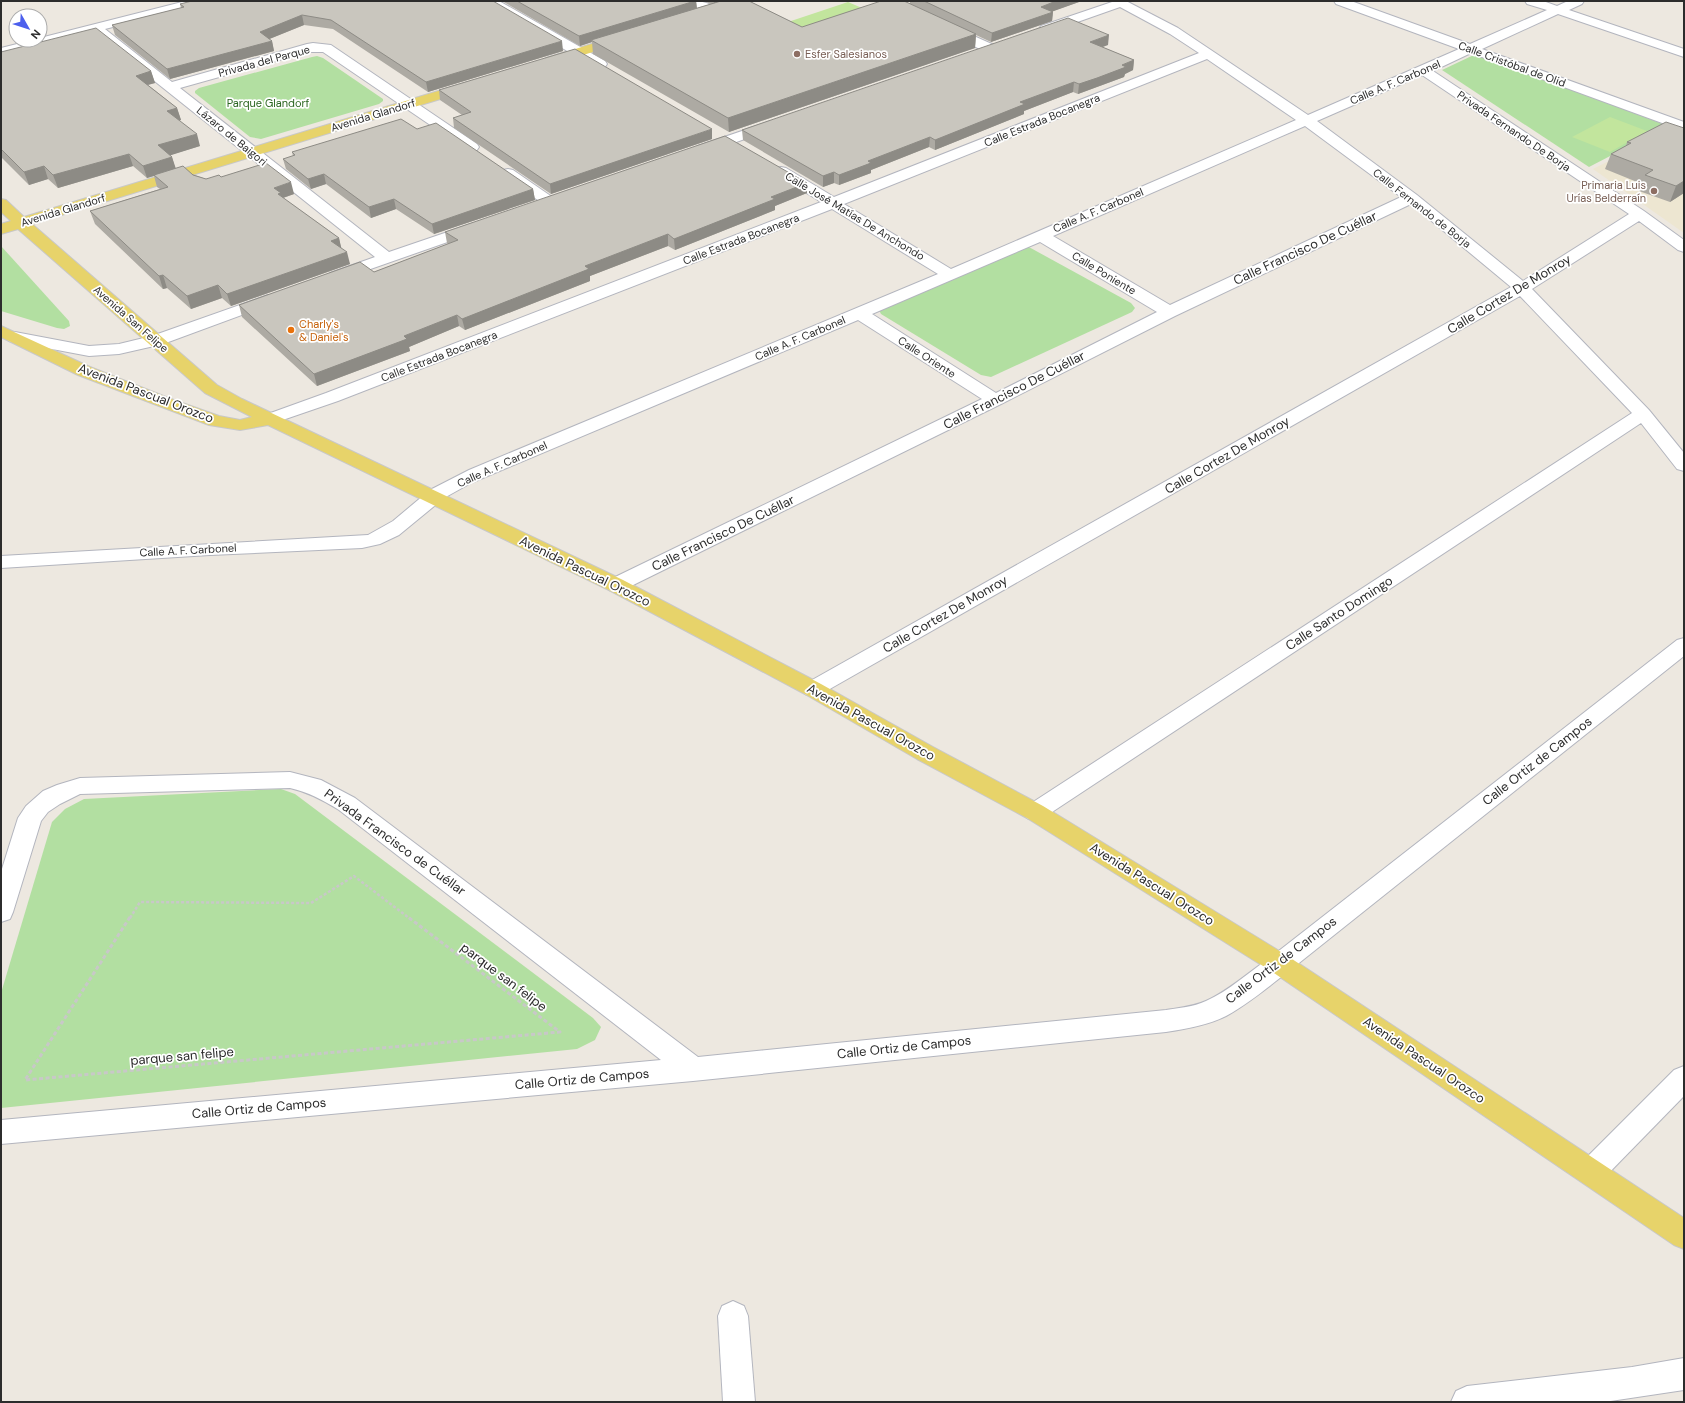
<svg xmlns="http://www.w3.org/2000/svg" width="1685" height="1403" viewBox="0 0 1685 1403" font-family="'DM Sans',sans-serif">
<rect width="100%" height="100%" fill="#ede8e0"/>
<polygon fill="#ede6d1" points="1675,128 1684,131 1684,233 1593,169"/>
<g fill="#b2dfa1">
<polygon points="1478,53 1668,126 1589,167 1442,70"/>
<polygon points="317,56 323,58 383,99 383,101 379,104 261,139 250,137 195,93 195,91 199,88 312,57"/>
<polygon points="1,246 69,321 70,326 64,329 57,328 1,311"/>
<polygon points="1027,246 1131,303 1135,308 1132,312 991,377 981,375 881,314 879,310"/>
<polygon points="281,789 295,794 593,1018 601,1027 595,1040 577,1049 1,1108 1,993 52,822 65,809 84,799"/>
</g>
<g fill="#c2e59d">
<polygon points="848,2 876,14 803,39 776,26"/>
<polygon points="1610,117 1647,131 1610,152 1572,137"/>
</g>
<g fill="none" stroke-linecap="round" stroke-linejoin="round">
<defs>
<g id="minor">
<polygon points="186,1 206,1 204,4 105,29 172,82 307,44 313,43 331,45 477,144 479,147 477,150 472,151 467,150 323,52 308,52 180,88 389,252 474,223 479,225 482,228 479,231 342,279 336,281 330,279 328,276 330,273 375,257 93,32 1,56 1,48 33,40 40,40 40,38"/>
<polygon points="484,1 499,1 605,61 607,64 605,67 595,67 486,4"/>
<path d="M686,1C697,1 711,1 718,11L716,14H708L688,4Z"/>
<path d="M1111,1H1126L1178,28L1308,115L1459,49L1336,4L1334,1H1351L1470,44L1547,10L1527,4L1525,1H1543L1557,6L1568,1H1584L1582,4L1569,10L1684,49V57L1558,14L1482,49L1684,122V131L1471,53L1433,71L1644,211L1684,240V252L1678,250L1639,221L1532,289L1649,410L1684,453V471L1677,469L1641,423L1043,818L1035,821L1027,818L1023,812L1027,806L1632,413L1520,296L821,694L813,697L805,694L802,689L805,684L1511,287L1411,204L1175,316L1001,404L623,590L616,592L609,590L606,585L609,580L982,399L858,320L471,483L444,498L399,535L380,544L362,548L210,555L1,568V556L368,535L393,521L430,490L469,470L938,274L832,209L338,401L271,424L265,423L262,419L265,415L326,393L821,202L776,174L774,171L776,168L781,167L786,168L834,197L1199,53L1170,34L1120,7L1049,32H1041L1039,29L1041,26L1112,2ZM1207,59L1296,120L951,269L844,204ZM1422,75L1629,214L1523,281L1417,195L1317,121ZM1305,126L1401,197L1170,305L1053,236ZM1040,242L1157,312L996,393L872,314Z"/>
<polygon points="949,25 994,45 995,48 994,51 984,51 945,32 943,29 945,26"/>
<polygon points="771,121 776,122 778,125 776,128 708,152 703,153 698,152 696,149 698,146"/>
<polygon points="508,169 513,170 555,199 557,202 555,205 550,206 545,205 503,176 501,173 503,170"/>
<polygon points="268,295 274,297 276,300 274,303 163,344 119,354 89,356 15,342 9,341 7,337 9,333 15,332 89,346 119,344 152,336"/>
<path d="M1684,638V656L1289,971C1268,987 1248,1004 1226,1016C1208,1025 1186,1029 1166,1032L693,1081L1,1144V1120L661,1060L339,810C323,800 308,792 290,788L80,794L60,804L48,812L41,821L13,912L10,919L1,922V872L18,818L26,806L43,791L57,785L80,778L290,772L321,780L355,798L698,1057L1166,1010C1179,1008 1193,1007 1206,1001C1229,991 1250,971 1271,957L1677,640Z"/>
<polygon points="1684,1066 1684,1096 1601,1181 1591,1185 1581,1181 1577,1172 1581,1163 1674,1070"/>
<polygon points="733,1301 744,1306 748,1316 755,1402 723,1402 718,1316 722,1306"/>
<polygon points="1684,1358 1684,1390 1604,1402 1451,1402 1456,1391 1467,1386 1632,1367"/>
</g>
<g id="major">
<polygon points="621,35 625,36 627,39 625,42 551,65 546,64 544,61 546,58"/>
<polygon points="468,82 473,83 475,86 473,89 32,224 217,385 242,399 623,580 821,684 933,747 1043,806 1289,957 1684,1218 1684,1249 1674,1245 1271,971 1027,818 917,759 805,694 609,590 268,425 240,430 209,425 78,375 1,337 1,326 90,367 171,399 219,416 240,420 252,417 205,393 18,229 1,234 1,224 11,221 1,212 1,199 6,200 24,217"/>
</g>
</defs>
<use href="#minor" stroke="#b3b5be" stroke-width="2"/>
<use href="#major" stroke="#c8c8c8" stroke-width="2"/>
<polyline stroke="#c8c8c8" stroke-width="2.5" stroke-dasharray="3 2" stroke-linecap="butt" points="130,918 140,902 311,903 354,876 409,918"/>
<polyline stroke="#c8c8c8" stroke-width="3" stroke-dasharray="4 2.5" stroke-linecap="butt" points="130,917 25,1080 560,1032 408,917"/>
<use href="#minor" fill="#fff" fill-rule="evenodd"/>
<use href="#major" fill="#e7d36a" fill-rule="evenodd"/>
</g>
<g fill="#adaaa3">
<polygon points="493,1 563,51 428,92 333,29 304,25 269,39 272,41 274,51 170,79 115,35 112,25 181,8 180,4"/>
<polygon points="502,1 696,1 697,8 711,4 704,1 749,1 802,27 910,4 910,1 1079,1 1079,2 1053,11 1053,12 1052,21 991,42 976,35 975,48 729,132 593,54 592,42 580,46"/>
<polygon points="1108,45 1102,47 1134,60 1133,70 1125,74 1124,77 1078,94 1073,92 1024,111 1024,114 935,150 929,147 871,170 871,173 839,185 834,183 823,187 743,140 742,130"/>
<polygon points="1,52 151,71 155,83 148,85 177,108 181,120 179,120 200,146 170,155 172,157 175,168 206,179 221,177 294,194 283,198 339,238 341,248 350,264 231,306 222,298 191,309 167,288 163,289 95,224 90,211 160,189 157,187 154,176 147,178 133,166 58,188 48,179 29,185 1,157"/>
<polygon points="439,90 712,139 551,194 454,128 453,118 462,115 440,100"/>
<polygon points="1684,128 1684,193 1670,202 1639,191 1642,184 1605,169 1611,154 1626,146 1627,142"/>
<polygon points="417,129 533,189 535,200 434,234 396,209 371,218 326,184 311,189 286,169 283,159 293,156 292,152"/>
<polygon points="807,183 807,193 775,206 775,210 675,250 668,246 590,276 590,281 465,330 459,326 409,347 410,351 317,386 242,317 239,305 374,272 448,244 447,243 445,232"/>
</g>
<g fill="#8d8b85">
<polygon points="695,1 696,1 697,10 591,40 592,42 580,46 579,36"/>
<polygon points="714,1 725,1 714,5"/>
<polygon points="1056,1 1079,1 1079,2 1040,16 1041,7"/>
<polygon points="1053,12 1052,21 991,42 992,33"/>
<polygon points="302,15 304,25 262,42 260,32"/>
<polygon points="976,34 975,48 729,132 728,118"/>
<polygon points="1109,35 1108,45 1089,52 1090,42"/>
<polygon points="272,41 274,51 170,79 167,69"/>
<polygon points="562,41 563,51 428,92 426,82"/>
<polygon points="1134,60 1133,70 1125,74 1124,77 1078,94 1079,84"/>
<polygon points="151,71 155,83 139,87 136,76"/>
<polygon points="1074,82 1073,92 1024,111 1024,114 935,150 935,140 1020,102"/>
<polygon points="177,108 181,120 171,123 167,111"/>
<polygon points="712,129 712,139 551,194 550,184"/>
<polygon points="197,134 200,146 162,158 158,145"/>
<polygon points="930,137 929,147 871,170 871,173 839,185 839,175 868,161"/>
<polygon points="129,154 133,166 58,188 53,175"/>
<polygon points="172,157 176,169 147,178 143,166"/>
<polygon points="44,166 48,179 29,185 24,172"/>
<polygon points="834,172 834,183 823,187 823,176"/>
<polygon points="324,174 326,184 311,189 308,179"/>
<polygon points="1684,181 1684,193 1670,202 1676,186"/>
<polygon points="291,182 294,194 277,200 274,188"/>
<polygon points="807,183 807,193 775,206 775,210 675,250 674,239 771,197"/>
<polygon points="533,189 535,200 434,234 432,224"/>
<polygon points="394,199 396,209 371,218 369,207"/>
<polygon points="668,234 668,246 590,276 590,281 465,330 462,319 585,266"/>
<polygon points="339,238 342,251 331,241"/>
<polygon points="347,252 350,264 231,306 227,294"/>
<polygon points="163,275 167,288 163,289 159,276"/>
<polygon points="218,285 222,298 191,309 187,296"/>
<polygon points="457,315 459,326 409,347 410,351 317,386 314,374 404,336"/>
</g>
<g fill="#c9c6be" stroke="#8d8b85">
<polygon points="192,1 493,1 562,41 426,82 331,20 302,15 260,32 272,41 167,69 112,25 184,7 180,4"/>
<polygon points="517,1 695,1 579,36"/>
<polygon points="721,1 749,1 802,27 881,1 904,1 976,34 728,118 591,40"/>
<polygon points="924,1 1056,1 1041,7 1053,12 992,33"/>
<polygon points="1068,18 1109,35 1090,42 1134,60 1122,65 1126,67 1097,78 1079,84 1074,82 1020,102 1025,104 935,140 930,137 868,161 871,163 839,175 834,172 823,176 742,130"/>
<polygon points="96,28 151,71 136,76 177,108 167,111 197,134 158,145 172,157 143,166 129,154 53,175 44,166 24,172 1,149 1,52"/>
<polygon points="575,49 712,129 550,184 453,118 471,112 439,90"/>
<polygon points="401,119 417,129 436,123 533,189 432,224 394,199 369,207 324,174 308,179 283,159 295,155 292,152"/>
<polygon points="1666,122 1684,128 1684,181 1676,186 1645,175 1653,170 1611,154 1631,143 1627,142"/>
<polygon points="725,136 807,183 771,197 775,199 674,239 668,234 585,266 589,269 462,319 457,315 404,336 407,339 314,374 239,305 360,262 374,272 458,240 445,232"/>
<polygon points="266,163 291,182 274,188 281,193 278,194 339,238 331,241 347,252 227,294 218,285 187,296 163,275 159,276 90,211 168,187 154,175 183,166 193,175 206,179 219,175 221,177"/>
</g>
<g fill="#8d6e63" stroke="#fff" stroke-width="1.5">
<circle cx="797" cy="54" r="4"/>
<circle cx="1654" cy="191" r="4"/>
</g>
<circle fill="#e8710a" stroke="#fff" stroke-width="1.5" cx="291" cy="330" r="4"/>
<g text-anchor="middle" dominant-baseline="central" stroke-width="3.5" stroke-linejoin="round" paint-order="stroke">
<g font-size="11" fill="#785e54" stroke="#fff" text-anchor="start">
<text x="805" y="54">Esfer Salesianos</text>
<text x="1646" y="185" text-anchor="end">Primaria Luis<tspan x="1646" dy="13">Urías Belderraín</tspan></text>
</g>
<g font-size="11" fill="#2c2c2c" stroke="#fff">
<text transform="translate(264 61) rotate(-15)">Privada del Parque</text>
<text transform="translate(1512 64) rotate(20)">Calle Cristóbal de Olid</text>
<text transform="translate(1395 82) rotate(-23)">Calle A. F. Carbonel</text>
<text transform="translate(373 115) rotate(-17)">Avenida Glandorf</text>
<text transform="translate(1042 120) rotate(-22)">Calle Estrada Bocanegra</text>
<text transform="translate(1514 131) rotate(34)">Privada Fernando De Borja</text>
<text transform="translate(232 136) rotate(39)">Lázaro de Baigori</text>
<text transform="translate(1422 208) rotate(38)">Calle Fernando de Borja</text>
<text transform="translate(63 210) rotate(-17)">Avenida Glandorf</text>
<text transform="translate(1098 210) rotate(-23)">Calle A. F. Carbonel</text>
<text transform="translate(855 216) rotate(31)">Calle José Matías De Anchondo</text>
<text transform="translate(741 239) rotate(-21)">Calle Estrada Bocanegra</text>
<text transform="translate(1104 273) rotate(31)">Calle Poniente</text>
<text transform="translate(131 319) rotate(41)">Avenida San Felipe</text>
<text transform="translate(800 338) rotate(-23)">Calle A. F. Carbonel</text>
<text transform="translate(439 356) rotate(-21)">Calle Estrada Bocanegra</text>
<text transform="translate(927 357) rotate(33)">Calle Oriente</text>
<text transform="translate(502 464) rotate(-24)">Calle A. F. Carbonel</text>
<text transform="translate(188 550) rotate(-3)">Calle A. F. Carbonel</text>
</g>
<g font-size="11" fill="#2a6520" stroke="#fff">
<text x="268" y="103">Parque Glandorf</text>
</g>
<g font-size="11" fill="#c56008" stroke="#fff" text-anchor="start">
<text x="299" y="324">Charly's<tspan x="299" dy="13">&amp; Daniel's</tspan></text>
</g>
<g font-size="13" fill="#2c2c2c" stroke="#fff">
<text transform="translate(1305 248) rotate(-25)">Calle Francisco De Cuéllar</text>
<text transform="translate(1509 294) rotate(-31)">Calle Cortez De Monroy</text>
<text transform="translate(1014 390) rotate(-27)">Calle Francisco De Cuéllar</text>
<text transform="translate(146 393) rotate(21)">Avenida Pascual Orozco</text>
<text transform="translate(1227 455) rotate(-30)">Calle Cortez De Monroy</text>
<text transform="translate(723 533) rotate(-26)">Calle Francisco De Cuéllar</text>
<text transform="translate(585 571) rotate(26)">Avenida Pascual Orozco</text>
<text transform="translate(1339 613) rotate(-33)">Calle Santo Domingo</text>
<text transform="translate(945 614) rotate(-30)">Calle Cortez De Monroy</text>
<text transform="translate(871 722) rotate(29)">Avenida Pascual Orozco</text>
<text transform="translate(1537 761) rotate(-38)">Calle Ortiz de Campos</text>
<text transform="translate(395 842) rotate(36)">Privada Francisco de Cuéllar</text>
<text transform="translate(1152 884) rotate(32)">Avenida Pascual Orozco</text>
<text transform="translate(1281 960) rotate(-37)">Calle Ortiz de Campos</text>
<text transform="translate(504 977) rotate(37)">parque san felipe</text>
<text transform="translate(904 1047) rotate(-6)">Calle Ortiz de Campos</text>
<text transform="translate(182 1056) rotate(-5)">parque san felipe</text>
<text transform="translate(1424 1060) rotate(34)">Avenida Pascual Orozco</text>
<text transform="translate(582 1079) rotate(-5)">Calle Ortiz de Campos</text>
<text transform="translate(259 1108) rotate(-5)">Calle Ortiz de Campos</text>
</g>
</g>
<rect width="1685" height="1403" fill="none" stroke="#2c2c2c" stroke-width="4"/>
<g transform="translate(28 28) rotate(129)"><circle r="19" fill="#ffffff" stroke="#ababab"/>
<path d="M0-3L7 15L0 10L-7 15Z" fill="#4c5fed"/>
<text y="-6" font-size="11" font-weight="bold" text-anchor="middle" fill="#2c2c2c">N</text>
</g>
</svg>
